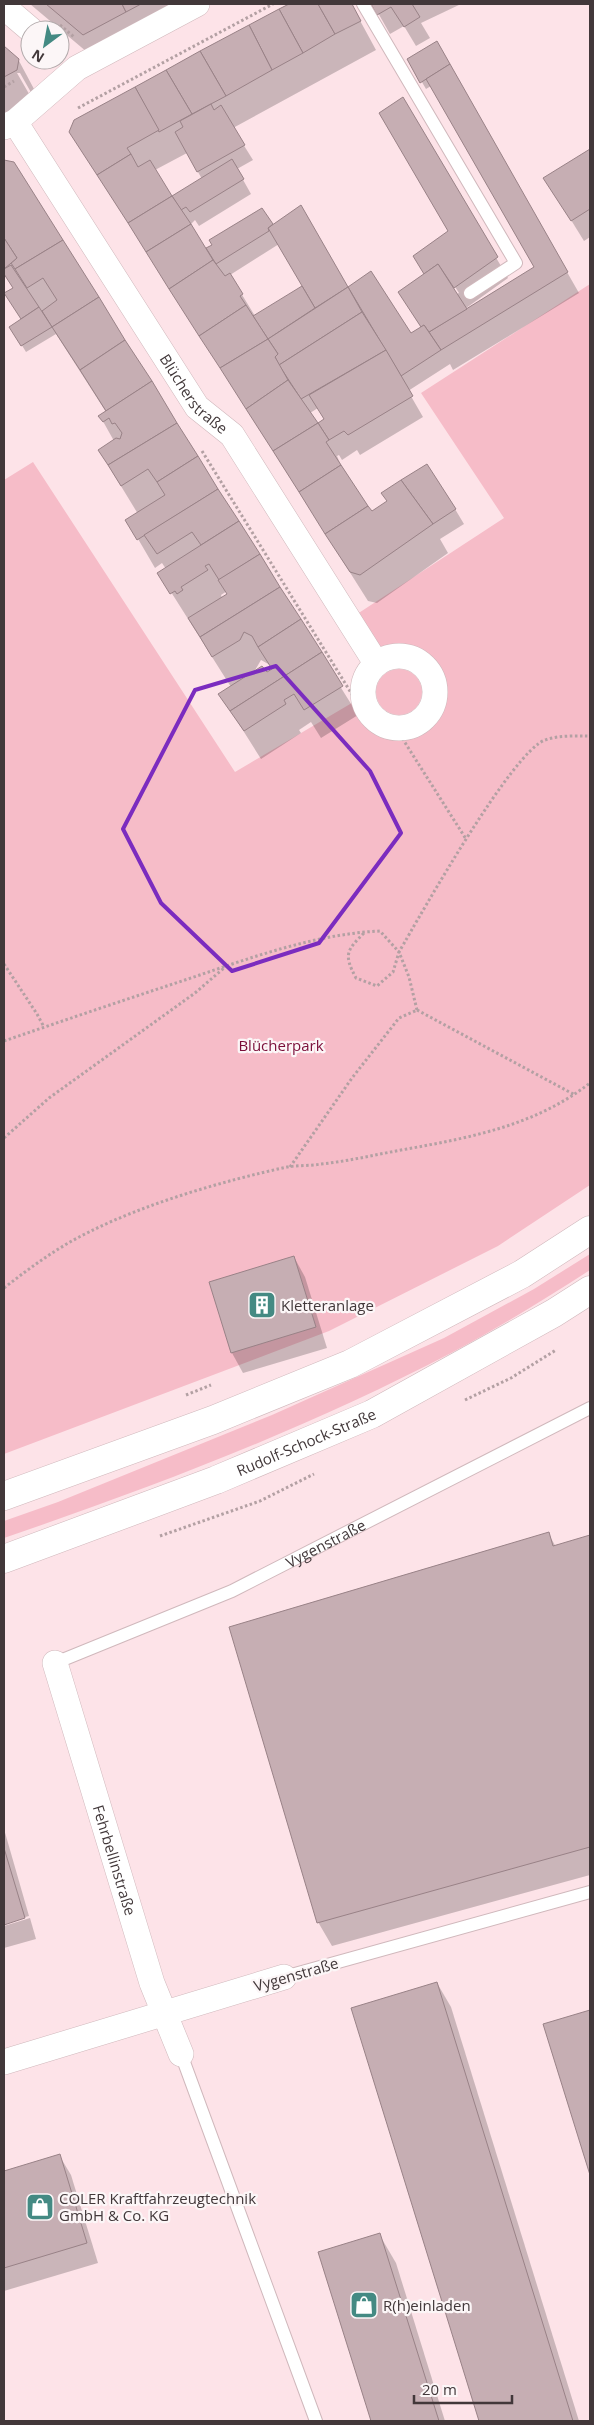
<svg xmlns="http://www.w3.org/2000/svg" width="594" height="2425" viewBox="0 0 594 2425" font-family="'Open Sans',sans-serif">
<rect width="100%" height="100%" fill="#fde3e8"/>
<g fill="#f6bcc8">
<path d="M590,284V1185L498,1246L329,1331L4,1454V480L33,462L235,772L362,697L373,719C380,723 391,730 398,729C457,727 439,633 376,663L348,620L504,518L421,393Z"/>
<circle cx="399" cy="692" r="23"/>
<path d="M590,1254V1270C545,1299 498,1328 451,1353C308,1428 156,1486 4,1538V1521L58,1502L272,1415L444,1338L534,1289Z"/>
</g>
<g fill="#0003" fill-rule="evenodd">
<polygon points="30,4 210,4 100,63"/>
<path d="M291,4H351L376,50L233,128L253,160L237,169L251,194L199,226L195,220L190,225L206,250L262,209L272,226L301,207L348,289L371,273L410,335L422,328L399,293L425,274L449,231L403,99L508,278L462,311L464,313L535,268L431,86L426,89L409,60L436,43L579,293L453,370L450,364L408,391L423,417L360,455L357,450L342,460L339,455L337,456L343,470L371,513L388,502L455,509L464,524L440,539L448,553L377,603L368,601L71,131L75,121ZM187,153L202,179L172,198L155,170ZM279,244L304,287L255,316L230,275ZM438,265H441L459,293L457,294ZM318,408L325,419L317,425L310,413Z"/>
<polygon points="373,4 461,4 421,23 430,38 416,46 404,26 390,34"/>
<polygon points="4,48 18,59 34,89 33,96 20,73 17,73 32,99 4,115"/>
<polygon points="590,150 590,237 584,241 545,178"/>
<path d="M4,161L13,163L358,715L321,738L311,722L299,730L301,733L261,759L220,694L231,687L159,573L166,569L162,563L155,568L127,520L138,514L99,450L114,441L100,416L106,412L56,334L26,352L15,334L22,319L10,301L14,288L4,273ZM227,591L228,594L222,598L221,595ZM261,660L270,665L273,670L267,674L254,672Z"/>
<polygon points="294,1257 305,1277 327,1348 243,1373 232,1353"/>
<polygon points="548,1533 556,1547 590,1537 590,1875 332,1946 318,1922"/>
<polygon points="4,1829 29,1916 4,1923"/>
<polygon points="30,1918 36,1939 4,1948 4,1926"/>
<polygon points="437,1983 451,2007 579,2421 481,2421 353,2009"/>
<polygon points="590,2011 590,2171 545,2025"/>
<polygon points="59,2155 71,2175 98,2263 4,2291 4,2172"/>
<polygon points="379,2234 396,2263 445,2421 372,2421 319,2253"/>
</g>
<g fill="#c6aeb3" stroke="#998287">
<polygon points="46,4 122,4 126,12 83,35"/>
<polygon points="122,4 141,4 126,12"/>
<polygon points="289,4 318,4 335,34 303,53 279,9"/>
<polygon points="318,4 352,4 361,21 335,34"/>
<polygon points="371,4 412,4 420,17 404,27 391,7 377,15"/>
<polygon points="279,9 303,53 272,70 249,25"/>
<polygon points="249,25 272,70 226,96 200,51"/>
<polygon points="437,41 450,64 420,83 407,59"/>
<polygon points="4,46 19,59 17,70 4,77"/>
<polygon points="200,51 226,96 192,114 166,70"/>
<polygon points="450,64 568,272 441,350 429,332 534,267 426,79"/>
<polygon points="166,70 192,114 159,132 135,87"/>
<polygon points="135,87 159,130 127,148 131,154 97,175 69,132 74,120"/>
<polygon points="403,97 498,257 454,288 438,264 424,274 413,256 448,231 379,113"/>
<polygon points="211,104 214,110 221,105 245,145 197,172 175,132 183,127 180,121"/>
<polygon points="590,149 590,209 571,221 543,178"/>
<polygon points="131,154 138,167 150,160 172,196 128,223 97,175"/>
<polygon points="232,159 244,179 190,212 186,207 181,210 172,196"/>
<polygon points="4,160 14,162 63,240 15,269 11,263 17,258 4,238"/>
<polygon points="172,196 191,224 146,252 128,223"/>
<polygon points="301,205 348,287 315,308 268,228"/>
<polygon points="262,208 273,224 268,228 269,231 216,264 206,248 212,245 209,240"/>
<polygon points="191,224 213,260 169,289 146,252"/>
<polygon points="4,238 17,258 4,269"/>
<polygon points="63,240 99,297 52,327 42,311 57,300 43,278 27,288 15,269"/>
<polygon points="213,260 225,276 230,273 243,294 240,296 246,305 199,336 169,289"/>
<polygon points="438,264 467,309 429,332 424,325 421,327 398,292"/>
<polygon points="11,265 39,307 21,319 4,293 13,288 4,274 4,269"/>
<polygon points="371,271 411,333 424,325 441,350 401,376 348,287"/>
<polygon points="302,286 315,308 268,339 253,316"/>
<polygon points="348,287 362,312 279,365 275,357 278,354 268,339"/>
<polygon points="99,297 125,340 80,370 52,327"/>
<polygon points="246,305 268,339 220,368 199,336"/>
<polygon points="39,307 52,327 21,346 9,327"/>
<polygon points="362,312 386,350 301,399 279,365"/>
<polygon points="268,339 278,354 275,357 288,380 246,409 220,368"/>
<polygon points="125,340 152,381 106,411 80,370"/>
<polygon points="386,350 413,396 348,435 344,431 329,440 318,423 324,419 309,395"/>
<polygon points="288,380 318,423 273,451 246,409"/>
<polygon points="152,381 177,423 108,465 98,450 116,438 120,439 122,433 115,423 112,424 109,418 103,422 98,416"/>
<polygon points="177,423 198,456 157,482 148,469 121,486 108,465"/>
<polygon points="318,423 329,440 326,442 341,465 299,492 273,451"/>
<polygon points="198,456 218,489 137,540 125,520 165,495 157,482"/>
<polygon points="427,464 456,509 433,524 401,480"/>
<polygon points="341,465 368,506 325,534 299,492"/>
<polygon points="401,480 433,524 360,575 350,572 325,534 368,506 372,511 387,501 381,493"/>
<polygon points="218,489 239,521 201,545 192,532 157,554 144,535"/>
<polygon points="239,521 260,554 219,580 209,564 205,566 208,570 181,587 183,590 177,594 175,591 170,594 157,573"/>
<polygon points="260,554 280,587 200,637 188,618 227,594 218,580"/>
<polygon points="280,587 301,619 258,647 252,636 244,632 240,640 212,657 200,637"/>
<polygon points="301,619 322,652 230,711 218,694 262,666 267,672 272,669 258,647"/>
<polygon points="322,652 343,686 304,710 294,694 284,700 286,704 244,731 230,711"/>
<polygon points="294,1256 316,1327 231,1353 209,1282"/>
<polygon points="549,1532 553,1546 590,1535 590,1847 317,1923 229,1627"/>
<polygon points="4,1848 25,1918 4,1925"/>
<polygon points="437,1982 573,2421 479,2421 351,2008"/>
<polygon points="590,2010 590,2175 543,2024"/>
<polygon points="60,2154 87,2243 4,2268 4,2171"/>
<polygon points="380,2233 439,2421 371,2421 318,2252"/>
</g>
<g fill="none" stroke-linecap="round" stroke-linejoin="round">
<defs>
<g id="lane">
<polyline points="363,4 516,263 470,293"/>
<path id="s1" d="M55,1663L232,1591L590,1408"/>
<polyline points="284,1977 590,1892"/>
<polyline points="181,2054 316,2421"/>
</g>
<g id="street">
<polyline points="4,7 31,30"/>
<path id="s2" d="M15,122L197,407L232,435L376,663"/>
<polyline points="4,127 15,122 77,68 197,4"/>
<circle cx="399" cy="692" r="36"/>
<path id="s3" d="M55,1663L152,1983L181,2054"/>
<polyline points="4,2062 284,1977"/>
</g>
<g id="secondary">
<polyline points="4,1496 213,1420 350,1364 522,1274 590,1230"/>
<path id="s4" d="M4,1559L216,1480L372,1414L554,1313L590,1290"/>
</g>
</defs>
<use href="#lane" stroke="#d0b8bc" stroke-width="14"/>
<use href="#street" stroke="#d0b8bc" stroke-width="26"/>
<use href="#secondary" stroke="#d0b8bc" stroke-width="29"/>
<g stroke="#b3a0a3" stroke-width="3" stroke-dasharray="2.5 2.5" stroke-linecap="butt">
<polyline points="60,25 74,37"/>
<polyline points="4,87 14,81"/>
<polyline points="78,108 273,4"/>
<polyline points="202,451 369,722 400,736"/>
<polyline points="352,695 354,683"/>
<polyline points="397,730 466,839"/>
<polyline points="4,964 37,1014 44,1027"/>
<path d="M417,1010L409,977L399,952C421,914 512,752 545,740C559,735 576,736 590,736"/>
<polyline points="417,1010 575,1095"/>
<path d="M4,1041C65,1020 127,999 188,979C250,958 315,934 380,931L399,952L393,972L377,986L356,978C343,954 347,950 365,932"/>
<polyline points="4,1138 49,1098 195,993 224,968"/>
<polyline points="290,1167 352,1078 399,1018 417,1010"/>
<path d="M4,1288C31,1267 58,1247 89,1232C147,1203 223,1181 287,1167C298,1165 310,1166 321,1164C350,1161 378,1154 407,1149C473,1137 536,1125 590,1083"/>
<polyline points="186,1395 211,1385"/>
<polyline points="465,1400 511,1378 556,1350"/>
<polyline points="160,1536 260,1501 314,1474"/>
</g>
<use href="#lane" stroke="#fff" stroke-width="12"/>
<use href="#street" stroke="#fff" stroke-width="25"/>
<use href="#secondary" stroke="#fff" stroke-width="28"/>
</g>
<path fill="none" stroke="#7b2cbf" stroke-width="4" stroke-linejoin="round" d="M276,666L370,771L401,833L319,943L232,971L161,903L123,829L195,690Z"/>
<defs>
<symbol id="building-square" viewBox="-11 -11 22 22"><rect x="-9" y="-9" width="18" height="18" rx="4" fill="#448a83" stroke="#fcf6f7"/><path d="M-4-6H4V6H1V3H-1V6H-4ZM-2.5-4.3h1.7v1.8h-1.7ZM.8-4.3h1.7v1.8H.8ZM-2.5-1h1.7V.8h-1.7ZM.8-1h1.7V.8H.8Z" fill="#fff"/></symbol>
<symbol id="shop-square" viewBox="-11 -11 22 22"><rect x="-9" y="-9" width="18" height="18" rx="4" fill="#448a83" stroke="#fcf6f7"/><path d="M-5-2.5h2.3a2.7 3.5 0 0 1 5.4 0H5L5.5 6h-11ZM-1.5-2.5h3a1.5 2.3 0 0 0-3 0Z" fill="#fff"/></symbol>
</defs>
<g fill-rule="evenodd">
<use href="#building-square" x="246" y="1289" width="32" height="32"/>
<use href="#shop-square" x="24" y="2191" width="32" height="32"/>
<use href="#shop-square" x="348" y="2289" width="32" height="32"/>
</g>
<g text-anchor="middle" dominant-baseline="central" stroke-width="4.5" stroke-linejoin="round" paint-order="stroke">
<g font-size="15" fill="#42383a" stroke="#fcf6f7">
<text stroke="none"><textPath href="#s2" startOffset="326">Blücherstraße</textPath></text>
<text stroke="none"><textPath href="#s4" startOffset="324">Rudolf-Schock-Straße</textPath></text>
<text stroke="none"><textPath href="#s1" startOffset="296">Vygenstraße</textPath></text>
<text stroke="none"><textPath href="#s3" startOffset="206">Fehrbellinstraße</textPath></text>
<text transform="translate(296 1974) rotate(-16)">Vygenstraße</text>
</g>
<g font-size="15" fill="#7a0e39" stroke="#fcf6f7">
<text x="281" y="1045">Blücherpark</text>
</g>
<g font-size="15" fill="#42383a" stroke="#fcf6f7" text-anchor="start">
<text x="281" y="1305">Kletteranlage</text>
<text x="59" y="2198">COLER Kraftfahrzeugtechnik<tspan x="59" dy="17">GmbH &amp; Co. KG</tspan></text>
<text x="383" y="2305">R(h)einladen</text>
</g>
</g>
<rect width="594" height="2425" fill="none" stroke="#42383a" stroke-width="10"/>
<g transform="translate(45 45) rotate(212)"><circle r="24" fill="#fcf6f7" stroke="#b2aaab"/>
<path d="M0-4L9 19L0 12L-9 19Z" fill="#448a83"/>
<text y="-8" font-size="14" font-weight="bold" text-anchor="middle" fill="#42383a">N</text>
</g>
<path d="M414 2395v8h98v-8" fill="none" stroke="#42383a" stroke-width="2.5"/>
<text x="422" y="2395" font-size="15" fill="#42383a" stroke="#fcf6f7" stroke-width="4" paint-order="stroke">20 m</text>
</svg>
